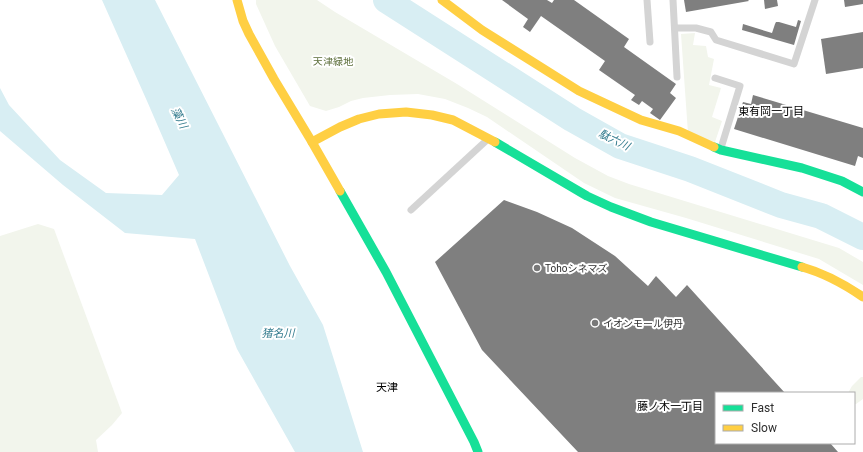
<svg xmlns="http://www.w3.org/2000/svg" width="863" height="452" viewBox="0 0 863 452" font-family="Roboto,'Noto Sans JP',sans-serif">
<rect width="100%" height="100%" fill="#fff"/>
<g fill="#f2f5ec">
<polygon points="256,0 317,0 335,12 457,84 575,158 608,176 629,184 839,248 863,262 863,285 819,259 686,218 615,198 584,183 487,117 468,108 445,99 418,94 390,95 363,98 351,101 339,107 326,111 310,106 275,46 256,4"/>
<polygon points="695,33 693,45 706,46 708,57 714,59 709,85 721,88 712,117 722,121 715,142 688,133 681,34"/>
<polygon points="38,224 54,229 122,413 112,425 96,440 98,452 0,452 0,236"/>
<polygon points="861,377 863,377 863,399 856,404 854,404 854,393 848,393 852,386"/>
</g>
<polygon fill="#d8eef3" points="102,0 155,0 290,266 323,325 363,452 295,452 237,349 195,239 125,233 63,185 0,131 0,88 9,105 60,160 106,193 162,195 179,175 147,101"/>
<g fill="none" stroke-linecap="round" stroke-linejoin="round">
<polyline stroke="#d8eef3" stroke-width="26" points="386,0 572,119 620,146 690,169 781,205 821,216 863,237"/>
</g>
<g fill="#7f7f7f">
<polygon points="502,0 547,0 552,3 554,0 574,0 629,39 624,47 676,84 670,93 676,98 660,120 650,113 653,109 642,101 639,105 631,100 635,95 599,70 605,61 541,16 530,32 523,27 528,19"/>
<polygon points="684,0 748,0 749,1 686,12"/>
<polygon points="764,0 777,0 778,6 765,9"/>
<polygon points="844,0 863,0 863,4 845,7"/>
<polygon points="798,20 801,21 794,45 742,30 743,24 772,33 775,24 776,22 779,22 796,27"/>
<polygon points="863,32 863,68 826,74 821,39"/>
<polygon points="753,95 863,128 863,158 858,156 855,166 734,129 743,102 751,104"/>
<polygon points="504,200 537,212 572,228 615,256 648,286 656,276 676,297 687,285 785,393 716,393 716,443 830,443 838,452 578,452 482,350 435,262"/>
</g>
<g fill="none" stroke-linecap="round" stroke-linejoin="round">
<g stroke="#d4d4d4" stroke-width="7">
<polyline points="647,0 650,42"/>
<polyline points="673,0 677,77"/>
<polyline points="675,28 696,28 711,32 716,40 794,64 815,0"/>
<polyline points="715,78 740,86 721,148"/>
<polyline points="411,210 488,139"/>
</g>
<g stroke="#16e098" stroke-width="9">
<polyline points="495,142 587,196 611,207 651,222 802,267"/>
<polyline points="714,147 721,150 802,168 842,181 863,192"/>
<polyline points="340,191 386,272 474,442 478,452"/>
</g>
<g stroke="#ffcf43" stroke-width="9">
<polyline points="237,0 243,21 249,34 274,79 312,142 340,191"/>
<polyline points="442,0 482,30 579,91 641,120 679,131 714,147"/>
<polyline points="312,142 340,127 359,119 379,114 406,112 432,115 453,120 495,142"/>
<path d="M802,267C824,273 844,284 863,297"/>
</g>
</g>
<g fill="#787878" stroke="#fff" stroke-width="1.5">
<circle cx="537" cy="268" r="4"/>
<circle cx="595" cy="323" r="4"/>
</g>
<g text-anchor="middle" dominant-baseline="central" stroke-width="4" stroke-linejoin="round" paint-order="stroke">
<g font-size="10" fill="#5c6e3a" stroke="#fff">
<text x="333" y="61">天津緑地</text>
</g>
<g font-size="10" fill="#2f2f2f" stroke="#fff" text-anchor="start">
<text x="545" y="268">Tohoシネマズ</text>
<text x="603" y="323">イオンモール伊丹</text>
</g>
<g font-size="11" fill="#000" stroke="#fff">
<text x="771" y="111">東有岡一丁目</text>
<text x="387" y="387">天津</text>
<text x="670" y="406">藤ノ木一丁目</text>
</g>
<g font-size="11" font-style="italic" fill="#367d8f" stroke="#fff">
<text transform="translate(179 118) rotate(63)">藻川</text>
<text transform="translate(614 140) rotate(26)">駄六川</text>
<text x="278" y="333">猪名川</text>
</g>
</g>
<rect x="715" y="392" width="140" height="52" fill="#ffffff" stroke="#acacac"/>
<rect x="723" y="405" width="20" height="6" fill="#16e098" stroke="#acacac"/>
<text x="751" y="412" font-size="12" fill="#2f2f2f">Fast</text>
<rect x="723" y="425" width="20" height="6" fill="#ffcf43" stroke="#acacac"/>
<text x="751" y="432" font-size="12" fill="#2f2f2f">Slow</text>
</svg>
